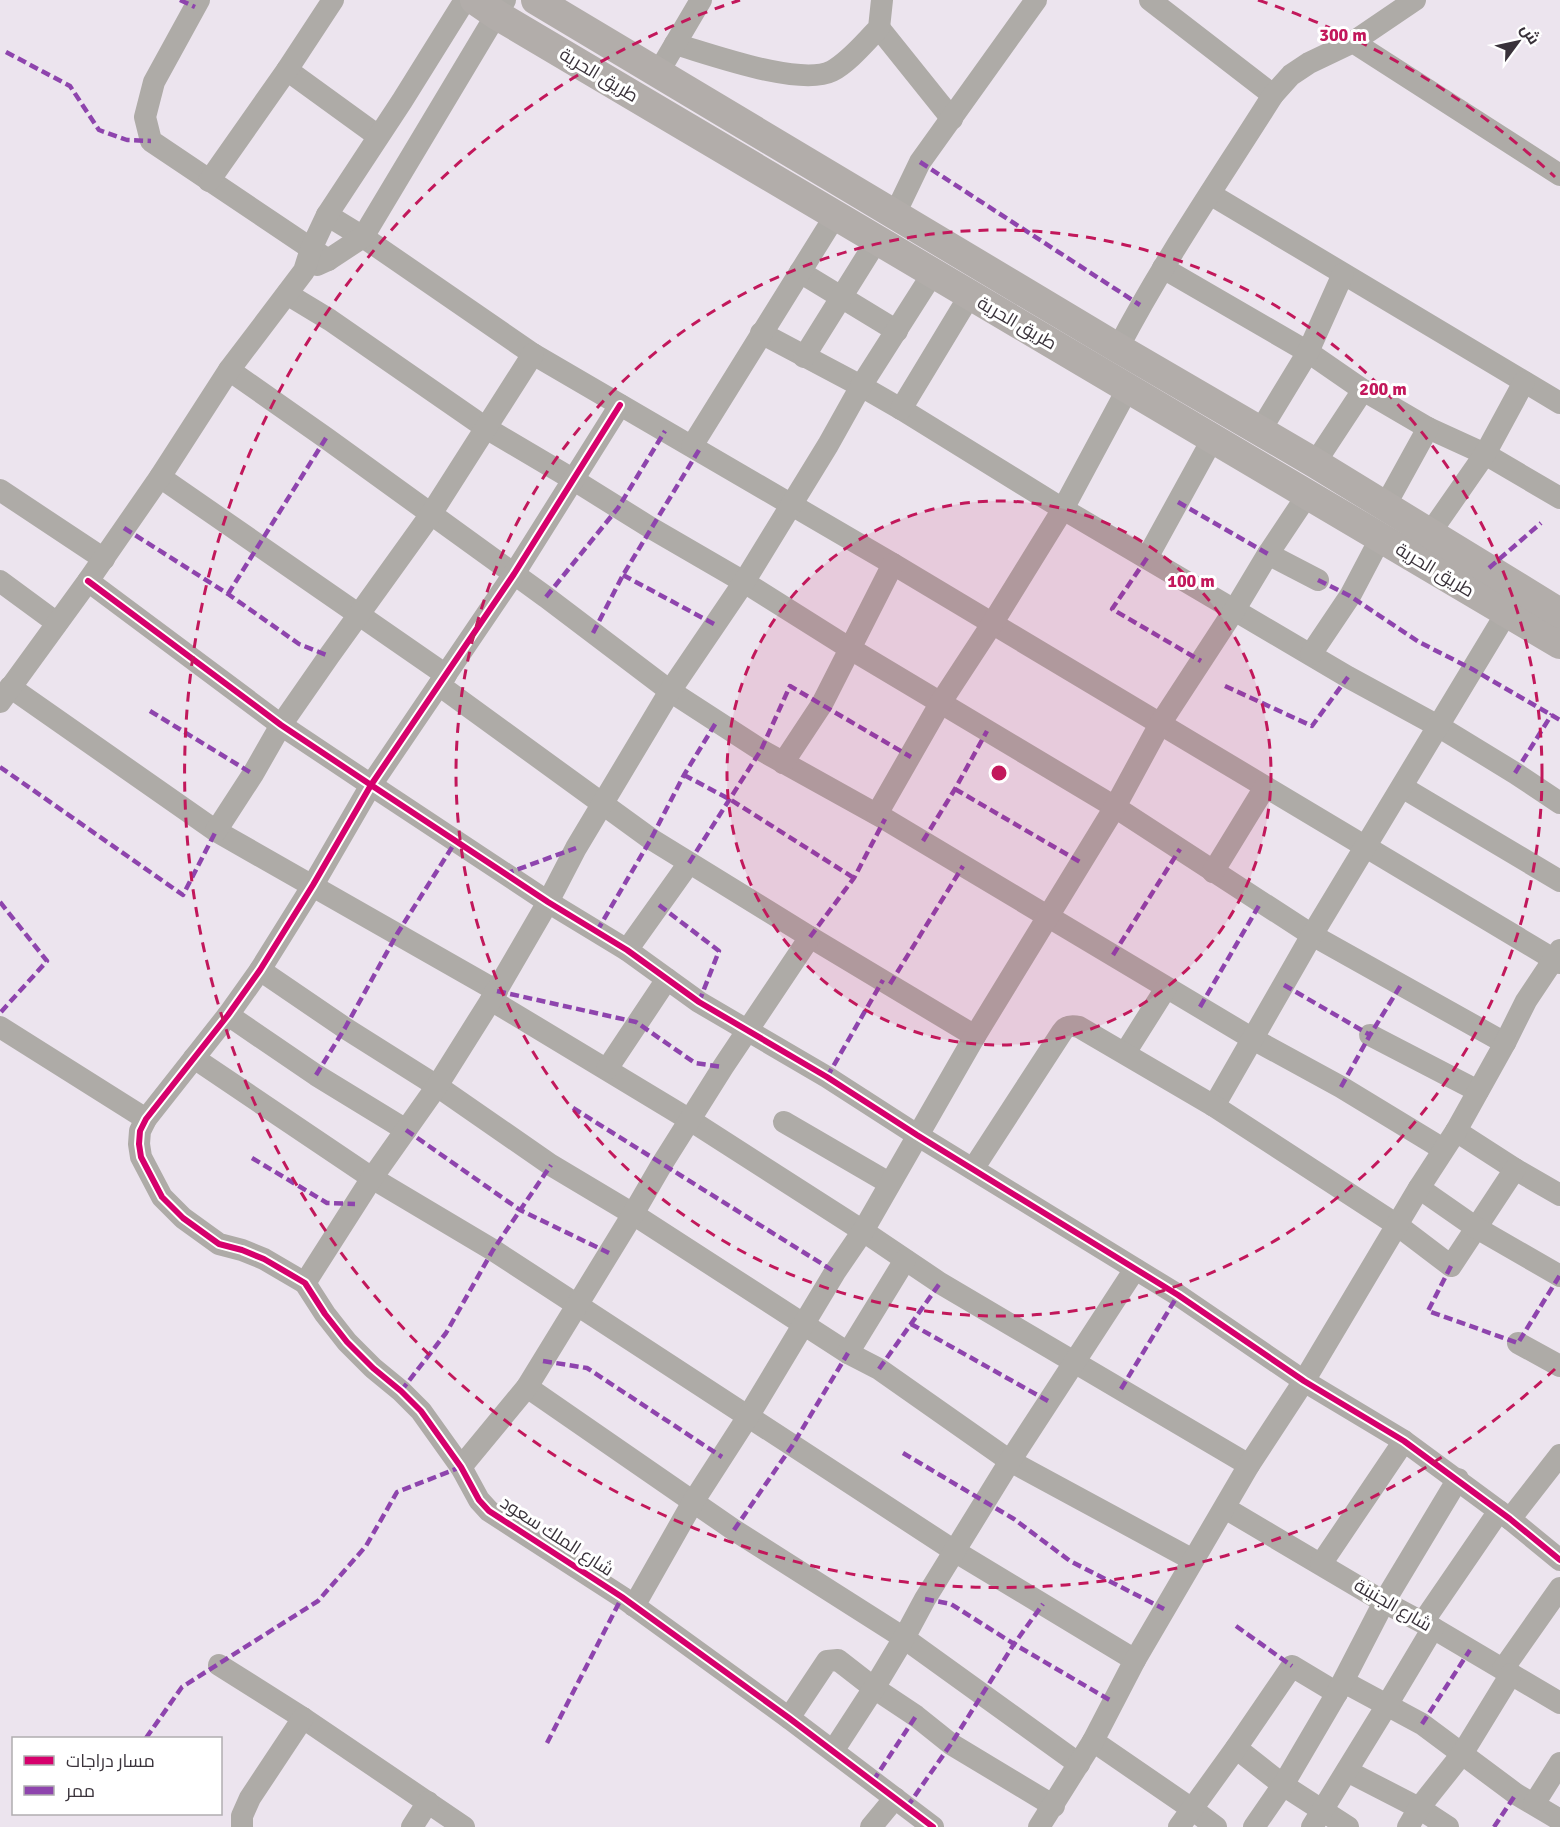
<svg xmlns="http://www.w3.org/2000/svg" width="1560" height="1827" viewBox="0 0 1560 1827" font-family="Signika,Cairo,sans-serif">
<rect width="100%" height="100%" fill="#ece4ee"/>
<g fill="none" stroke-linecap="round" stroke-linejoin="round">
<g stroke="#aeaba7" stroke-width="22">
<polyline points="199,0 154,82 145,117 151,141 328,260"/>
<polyline points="1150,0 1273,95"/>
<polyline points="879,28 952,119"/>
<polyline points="1353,42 1415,0"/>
<path d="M675,44C710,54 800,87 832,71C850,61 865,42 879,28L882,0"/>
<polyline points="287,70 378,136"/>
<polyline points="658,73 701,0"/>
<polyline points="209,181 287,70 333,0"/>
<polyline points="1210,194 1560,403"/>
<polyline points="895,214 920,162 1036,0"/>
<polyline points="327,215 363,237 533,354 893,564 1560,963"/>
<polyline points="317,265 328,260 363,237 505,0"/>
<polyline points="1163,268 1308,352 1363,390 1428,428 1485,454 1560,498"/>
<polyline points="800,272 897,331"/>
<polyline points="287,294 330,320 486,428 574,480 651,528 744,582 849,648 1115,807 1312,935 1505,1043"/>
<polyline points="761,333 861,386 901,409 1063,509 1348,677 1438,726 1515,773 1560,803"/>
<path d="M1118,348C1164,260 1220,179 1273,95L1291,75L1309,63L1353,42L1560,175"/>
<polyline points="804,357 877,240"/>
<polyline points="229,370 326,438 546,597 670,691 761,750 885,819 1253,1039 1341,1087 1443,1149"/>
<polyline points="620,405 514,574 371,785 313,885 260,970 228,1015 146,1119 140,1131 139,1144 141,1157 162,1197 183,1218 219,1244 242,1250 264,1259 305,1283 325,1314 347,1342 373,1368 401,1391 421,1411 461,1467 479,1500 489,1511 622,1597 789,1718 933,1827"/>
<polyline points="901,409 970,295"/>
<polyline points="1260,431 1308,352 1343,274"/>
<polyline points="692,446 835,216"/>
<polyline points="1315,463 1363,390"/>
<polyline points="160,477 446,675"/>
<polyline points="0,490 104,559"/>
<polyline points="1385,506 1428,428"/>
<polyline points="1430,533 1485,454 1524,382"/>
<polyline points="1268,554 1318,580"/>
<polyline points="1147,558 1213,438"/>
<polyline points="0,581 57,623"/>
<polyline points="88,581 281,725 371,785 548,902 627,950 699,1002 827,1077 917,1135 1178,1295 1304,1381 1404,1441 1510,1519 1560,1560"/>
<polyline points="1311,654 1350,596 1381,537"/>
<polyline points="439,685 651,839 810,937 975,1036"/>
<polyline points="10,687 216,831 497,991"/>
<polyline points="0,702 88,581 160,477 229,370 304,271 311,249 327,215 402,101 465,0"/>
<polyline points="783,763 822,704 893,564"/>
<polyline points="1402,787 1560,881"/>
<polyline points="877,814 941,702 992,624 1063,509 1128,388"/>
<polyline points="216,831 253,774 281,725 329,656 431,514 533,354"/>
<polyline points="1213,872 1265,787"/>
<polyline points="627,950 689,863"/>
<polyline points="260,970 345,1028 437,1086 551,1165 633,1214 848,1353 879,1369 1010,1461 1193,1560"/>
<polyline points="491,1000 690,1120 863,1231 940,1283 1249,1465"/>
<polyline points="228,1015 316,1075 406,1130"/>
<polyline points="0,1027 146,1119"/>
<polyline points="1370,1035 1478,1091"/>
<polyline points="1125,1053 1166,988"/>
<polyline points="194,1058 372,1178 493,1250 956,1552 1135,1660"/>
<polyline points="607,1069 667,979"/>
<polyline points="1214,1106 1312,935 1507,612"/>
<polyline points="784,1122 889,1183"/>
<polyline points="1456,1131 1515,1169 1560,1195"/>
<path d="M973,1169L1062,1032C1066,1026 1071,1025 1079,1027L1214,1106L1397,1225L1451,1266L1515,1169"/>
<polyline points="1419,1188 1475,1227 1560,1276"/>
<polyline points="305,1283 372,1178 437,1086 491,1000 548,902 576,848 670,691 744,582 828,445 861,386 933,273"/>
<polyline points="1518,1343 1560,1366"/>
<polyline points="848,1353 905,1260"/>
<polyline points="527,1387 734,1530 904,1638 1079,1764"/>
<polyline points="461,1467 527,1387 633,1214 662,1164 723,1067 810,937"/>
<polyline points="1225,1508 1384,1602 1433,1628 1560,1703"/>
<polyline points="1510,1519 1560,1455"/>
<polyline points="1321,1564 1404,1441"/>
<polyline points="634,1606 693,1502 749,1415 835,1272 863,1231 975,1036 1115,807 1160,724 1235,609 1268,554 1308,494"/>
<polyline points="1423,1622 1499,1511"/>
<polyline points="219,1665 303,1718 464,1827"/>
<polyline points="1503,1669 1560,1588"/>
<polyline points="1344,1682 1422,1724 1516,1794 1560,1820"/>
<polyline points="789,1718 827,1661 838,1660 874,1688 916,1716 951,1744 1054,1806"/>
<polyline points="1093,1741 1192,1809 1216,1827"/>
<polyline points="1236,1748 1283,1785 1348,1827"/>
<polyline points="833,1751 874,1688 904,1638 925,1599 1010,1461 1135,1269"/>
<polyline points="1347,1771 1419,1808 1448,1827"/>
<polyline points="1534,1804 1560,1763"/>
<polyline points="242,1827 242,1816 250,1798 303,1718"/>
<polyline points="412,1827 428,1802"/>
<polyline points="871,1827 895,1798"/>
<polyline points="1039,1827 1093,1741 1135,1660 1249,1465 1304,1381 1419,1188 1456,1131 1505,1043 1526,1001 1560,950"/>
<polyline points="1179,1827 1236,1748 1292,1666 1337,1693"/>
<polyline points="1254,1827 1283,1785 1337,1693 1384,1602 1458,1479"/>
<polyline points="1312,1827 1387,1705 1433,1628"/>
<polyline points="1408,1827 1419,1808 1462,1754 1511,1674"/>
</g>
<g stroke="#b2adaa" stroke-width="30">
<polyline points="475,0 497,15 1560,644"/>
<polyline points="536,0 1118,348 1315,463 1560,613"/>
</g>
<g stroke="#8e44ad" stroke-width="4.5" stroke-dasharray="9 4.5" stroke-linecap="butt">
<polyline points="180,0 195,7"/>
<polyline points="6,52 70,86 99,130 127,140 151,141"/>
<polyline points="920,162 1140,305"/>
<polyline points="1178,502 1268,554"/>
<polyline points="124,528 228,594 299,644 329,656"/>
<polyline points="1147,558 1112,609 1201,661"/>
<polyline points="1489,568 1541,523"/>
<polyline points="623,575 714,624"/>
<polyline points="1318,580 1350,596 1419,642 1472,669 1560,720"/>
<polyline points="228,594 326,438"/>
<polyline points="546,597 618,508 665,431"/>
<polyline points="593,633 623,575 699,450"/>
<polyline points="1225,686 1312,726 1348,677"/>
<polyline points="150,711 253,774"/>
<polyline points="0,767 183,895 216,831"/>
<polyline points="1515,773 1552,714"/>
<polyline points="684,775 731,800 854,878"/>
<polyline points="955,789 1080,862"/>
<polyline points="923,841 955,789 987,731"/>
<polyline points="689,863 761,750 790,686 911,757"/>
<polyline points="505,874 576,848"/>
<polyline points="0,902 47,961 0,1013"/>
<polyline points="659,905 719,951 699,1002"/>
<polyline points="597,931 651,839 684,775 717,721"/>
<polyline points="810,937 854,878 885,819"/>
<polyline points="1113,955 1180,849"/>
<polyline points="890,984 963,866"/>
<polyline points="1284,985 1370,1035"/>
<polyline points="497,991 636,1022 695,1063 723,1067"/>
<polyline points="1200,1007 1261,902"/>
<polyline points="316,1075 345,1028 397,934 456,841"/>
<polyline points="827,1077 883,980"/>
<polyline points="1341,1087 1370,1035 1401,985"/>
<polyline points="573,1108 835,1272"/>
<polyline points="406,1130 520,1210 609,1253"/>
<polyline points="252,1158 327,1203 355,1204"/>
<polyline points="1451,1266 1428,1311 1518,1343 1560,1275"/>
<polyline points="911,1324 1048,1401"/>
<polyline points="543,1361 587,1368 722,1457"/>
<polyline points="879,1369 940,1283"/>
<polyline points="1121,1389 1178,1295"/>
<polyline points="401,1391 446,1333 493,1250 551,1165"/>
<polyline points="903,1453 1014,1519 1070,1561 1164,1609"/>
<polyline points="734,1530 792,1446 848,1353"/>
<polyline points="925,1599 951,1604 1014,1644 1113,1702"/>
<polyline points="1236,1626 1292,1666"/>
<polyline points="1422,1724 1470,1650"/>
<polyline points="146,1738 182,1687 318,1601 366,1546 397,1492 461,1467"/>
<polyline points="547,1743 622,1597"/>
<polyline points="873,1781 916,1716"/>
<polyline points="907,1807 951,1744 1014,1644 1043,1604"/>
<polyline points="1494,1827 1516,1794"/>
</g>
<defs>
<g id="cycleway">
<polyline points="620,405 514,574 371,785 313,885 260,970 228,1015 146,1119 140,1131 139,1144 141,1157 162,1197 183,1218 219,1244 242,1250 264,1259 305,1283 325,1314 347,1342 373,1368 401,1391 421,1411 461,1467 479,1500 489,1511 622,1597 789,1718 933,1827"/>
<polyline points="88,581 281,725 371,785 548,902 627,950 699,1002 827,1077 917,1135 1178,1295 1304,1381 1404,1441 1510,1519 1560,1560"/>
</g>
</defs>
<use href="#cycleway" stroke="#fff" stroke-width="10"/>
<use href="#cycleway" stroke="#d6006c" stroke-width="6"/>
</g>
<circle cx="999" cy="773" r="272" fill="#c2185b" fill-opacity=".12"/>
<g fill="none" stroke="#c2185b" stroke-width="3" stroke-dasharray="10 8">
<circle cx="999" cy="773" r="272"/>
<circle cx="999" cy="773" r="543"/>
<path d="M1555 1369A815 815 0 1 1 740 0M1258 0A815 815 0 0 1 1555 177"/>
</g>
<g text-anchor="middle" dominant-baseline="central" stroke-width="6" stroke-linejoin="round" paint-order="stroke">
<g font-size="18" fill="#39323a" stroke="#fff">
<text transform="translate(599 75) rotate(31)">طريق الحرية</text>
<text transform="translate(1017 323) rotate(30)">طريق الحرية</text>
<text transform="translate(1435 570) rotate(31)">طريق الحرية</text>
<text transform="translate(557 1536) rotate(33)">شارع الملك سعود</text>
<text transform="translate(1393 1605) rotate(30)">شارع الجنينة</text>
</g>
</g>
<circle cx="999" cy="773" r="9" fill="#c2185b" stroke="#fff" stroke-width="3"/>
<g font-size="18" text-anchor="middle" font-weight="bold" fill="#c2185b" stroke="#fff" stroke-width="6" stroke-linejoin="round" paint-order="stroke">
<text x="1343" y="41">300 m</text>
<text x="1383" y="395">200 m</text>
<text x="1191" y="587">100 m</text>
</g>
<rect x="12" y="1737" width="210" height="78" fill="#ffffff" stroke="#b0adb0" stroke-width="1.5"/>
<rect x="24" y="1756" width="30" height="9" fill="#d6006c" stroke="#b0adb0" stroke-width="1.5"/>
<text x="66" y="1767" font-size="18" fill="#39323a">مسار دراجات</text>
<rect x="24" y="1786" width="30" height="9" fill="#8e44ad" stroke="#b0adb0" stroke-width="1.5"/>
<text x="66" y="1797" font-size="18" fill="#39323a">ممر</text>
<g transform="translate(1518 42) rotate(57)" stroke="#ffffff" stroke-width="4.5" paint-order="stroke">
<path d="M0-4.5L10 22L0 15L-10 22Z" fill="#39323a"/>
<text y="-9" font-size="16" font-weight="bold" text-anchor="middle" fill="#39323a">ش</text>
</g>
</svg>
